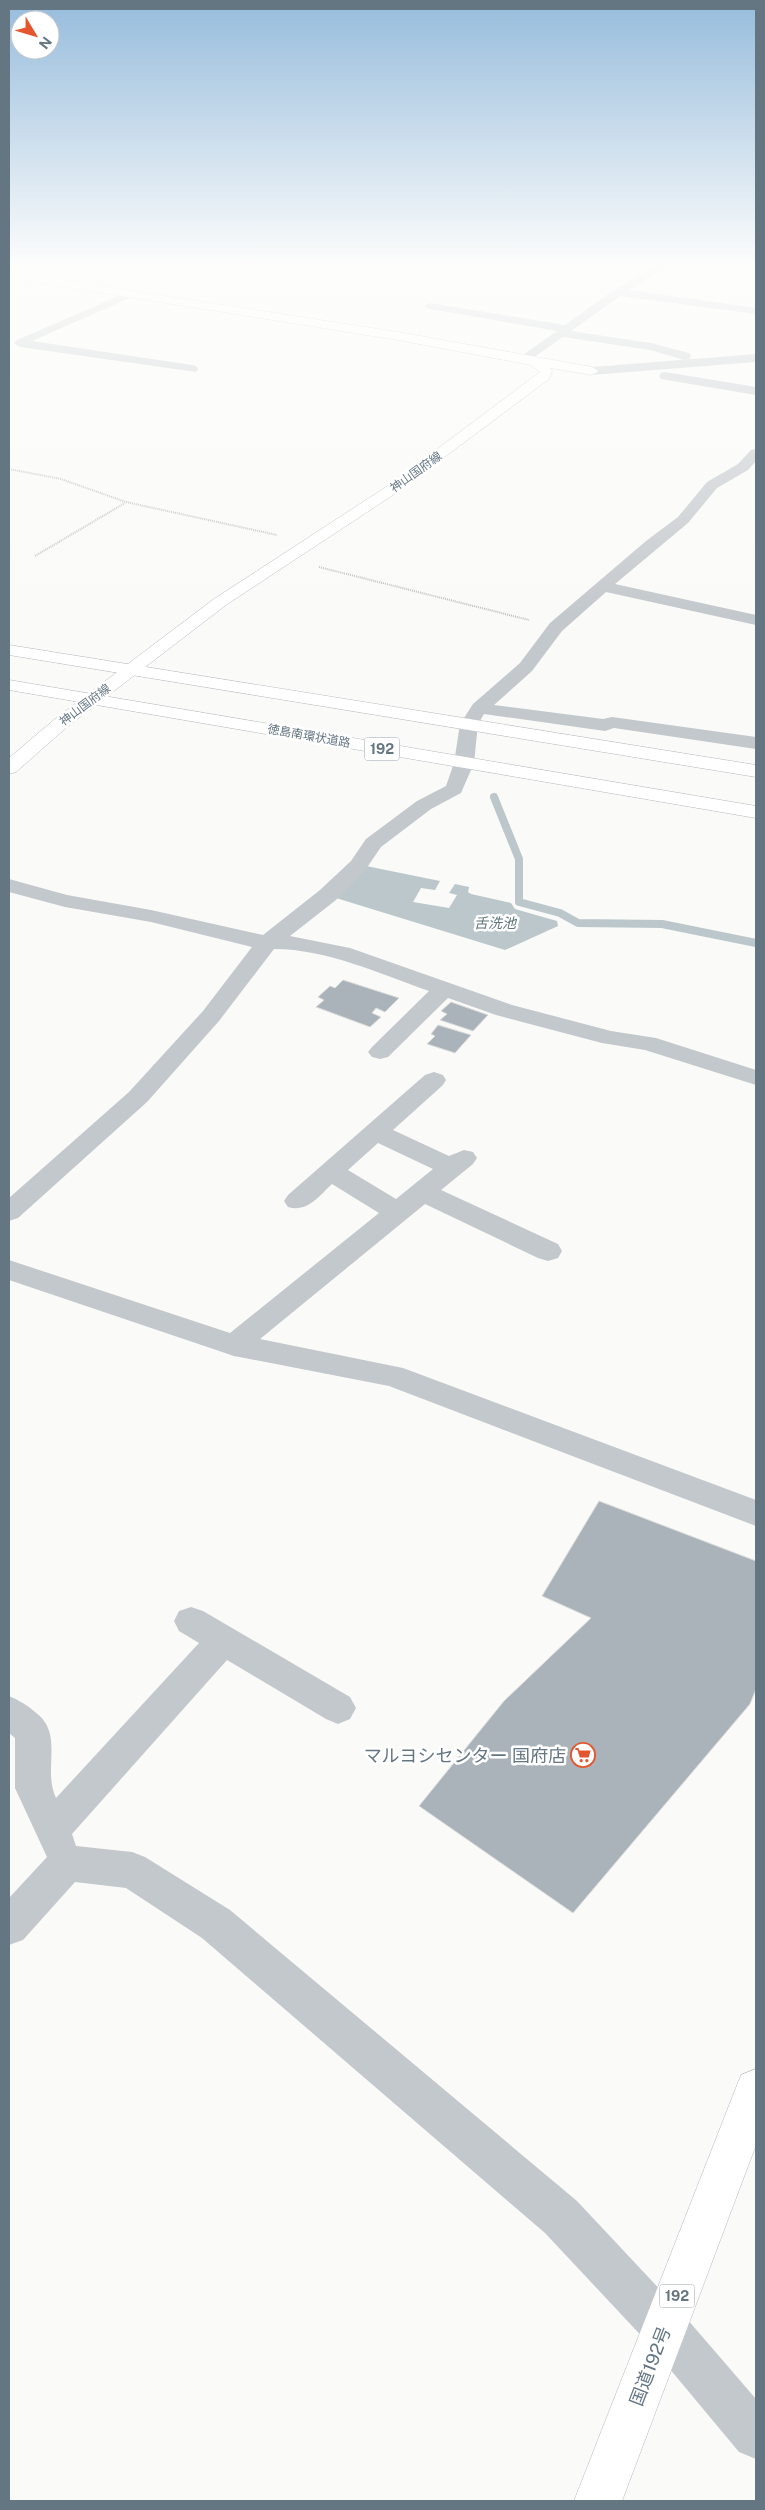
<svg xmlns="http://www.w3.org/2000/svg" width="765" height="2510" viewBox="0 0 765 2510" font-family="'Public Sans','Noto Sans JP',sans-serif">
<rect width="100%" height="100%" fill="#fafaf8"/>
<polygon fill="#bbc7cb" points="366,866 440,881 435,890 421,888 413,902 449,908 457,895 449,893 455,884 469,887 468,892 471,894 511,903 515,909 557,921 558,926 505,950 336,898"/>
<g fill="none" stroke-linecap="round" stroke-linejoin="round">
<polyline stroke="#bbc7cb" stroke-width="8" points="494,797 519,859 519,902 560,913 578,923 662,924 756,943"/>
</g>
<g fill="#aab3b9" stroke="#dcdcda">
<polygon points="343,980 399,998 385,1012 376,1008 372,1013 381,1017 370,1027 316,1007 324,1000 318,997 330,986 335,988"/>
<polygon points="451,1002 488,1015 473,1031 440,1020 447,1014 441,1011"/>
<polygon points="438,1025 471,1035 455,1053 427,1044 435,1036 431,1034"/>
<polygon points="599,1501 756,1561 756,1689 750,1704 573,1913 419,1806 504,1701 591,1618 542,1596"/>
</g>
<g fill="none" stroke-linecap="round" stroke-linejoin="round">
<defs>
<polygon id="secondary" points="9,272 398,332 592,367 598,371 592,375 550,368 552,371 549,379 399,491 226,605 67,727 16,772 9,774 9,758 55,719 214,599 389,485 540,372 531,365 398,340 9,278"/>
<g id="trunk">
<polygon points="9,645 756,765 756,777 9,655"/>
<polygon points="9,680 756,806 756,818 9,690"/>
<polygon points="756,2069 756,2145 622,2501 574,2501 741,2075"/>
</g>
</defs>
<use href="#secondary" stroke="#b3babf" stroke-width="1"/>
<use href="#trunk" stroke="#b4b9bd" stroke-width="1"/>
<polyline stroke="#bbbfc2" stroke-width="1" stroke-dasharray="1 1" stroke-linecap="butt" points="177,278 215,266"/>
<g stroke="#bbbfc2" stroke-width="2" stroke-dasharray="1 1" stroke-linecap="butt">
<polyline points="9,469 61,479 126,502 277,535"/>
<polyline points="35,556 125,503"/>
<polyline points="319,567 529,620"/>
</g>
<g fill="#c3c8cc" fill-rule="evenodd">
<polygon points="654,266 667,266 629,290 756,308 756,314 620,296 571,331 651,343 689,353 691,356 689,359 684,360 650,350 563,337 524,364 520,363 518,360 520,357 557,331 430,309 424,306 430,303 565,325 614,290"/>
<polygon points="130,291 135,294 134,296 32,341 192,365 196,366 198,369 196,372 20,347 14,343 17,340"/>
<polygon points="756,354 756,362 592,375 586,371 592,367"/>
<polygon points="665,372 756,387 756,395 661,379 659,376 661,373"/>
<path d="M756,449V461L748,470L717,488L688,523L615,584L756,615V625L606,592L562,631L532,671L494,705L603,719L612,717L756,737V749L614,728L605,731L484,714L478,724L474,763L461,793L431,809L381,847L366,869L336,900L290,936L350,948L512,1005L611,1031L656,1038L756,1070V1085L645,1050L602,1043L496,1015L448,998L388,1057L380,1059L372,1057L368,1052L372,1047L429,991C380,974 327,949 274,949L219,1021L147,1102L18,1218L9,1221V1198L129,1092L203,1011L252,947L151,922L65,907L9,892V879L67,895L151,910L263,935L320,890L351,861L366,839L417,801L446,786L454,763L460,724L473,704L520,663L550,623L646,541L678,517L707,482L738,464L751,450Z"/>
<path d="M434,1072L443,1075L446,1080L443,1085L393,1130L449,1156L464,1150L473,1152L477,1158L473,1164L441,1190L558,1244L562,1251L558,1258L548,1261L538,1258L425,1204L260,1339L403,1368L756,1500V1526L389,1386L234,1356L9,1280V1260L230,1333L379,1213L332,1184C319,1196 307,1213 288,1207L284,1201L288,1195L425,1075ZM378,1143L433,1169L396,1199L348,1170Z"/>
<path d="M191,1607L203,1611L350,1697L356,1708L350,1719L338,1724L326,1719L227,1660L72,1834L76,1846L132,1852L145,1857L230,1910L577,2201L681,2312L756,2399V2459L739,2452L649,2344L545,2233L202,1938L126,1888L75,1882L23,1940L9,1945V1898L47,1857L15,1788V1738L9,1733V1696C19,1700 27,1705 35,1712C65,1734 42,1768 56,1798L199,1643L179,1631L174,1621L179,1611Z"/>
</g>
<use href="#secondary" fill="#fff" fill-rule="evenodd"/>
<use href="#trunk" fill="#fff" fill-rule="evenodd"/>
</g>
<linearGradient id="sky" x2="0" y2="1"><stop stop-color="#96bcdc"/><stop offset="0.43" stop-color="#fdfdfc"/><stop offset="1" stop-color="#fdfdfc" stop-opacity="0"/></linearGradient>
<rect width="765" height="617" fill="url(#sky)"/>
<defs>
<symbol id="supermarket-ring" viewBox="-11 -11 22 22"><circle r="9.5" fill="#fff" stroke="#e4572e" stroke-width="1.5"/><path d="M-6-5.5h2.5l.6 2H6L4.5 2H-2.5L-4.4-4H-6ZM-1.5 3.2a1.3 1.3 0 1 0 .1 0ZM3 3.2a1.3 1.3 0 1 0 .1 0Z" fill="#e4572e"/></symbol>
</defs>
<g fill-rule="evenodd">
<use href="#supermarket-ring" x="569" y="1741" width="28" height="28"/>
</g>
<g text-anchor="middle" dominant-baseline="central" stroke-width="5" stroke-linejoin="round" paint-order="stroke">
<g font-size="12" fill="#657683" stroke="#fff">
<text transform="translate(416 472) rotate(-36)">神山国府線</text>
<text transform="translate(85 705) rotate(-37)">神山国府線</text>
<text transform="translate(309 736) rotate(10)">徳島南環状道路</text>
</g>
<g fill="#fff" stroke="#939fa8" stroke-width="1">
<rect x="364.5" y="737.5" width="35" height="23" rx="4"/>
<rect x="659.5" y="2284.5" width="35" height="23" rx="4"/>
</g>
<g font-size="14" font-weight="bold" fill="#657683">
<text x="382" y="749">192</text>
<text x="677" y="2296">192</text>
</g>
<g font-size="14" font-style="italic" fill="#60757c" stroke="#fff">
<text x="495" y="923">舌洗池</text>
</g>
<g font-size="18" fill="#657683" stroke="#fff" text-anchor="end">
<text x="566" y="1755">マルヨシセンター 国府店</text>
</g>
<g font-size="18" fill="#657683" stroke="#fff">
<text transform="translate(650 2366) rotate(-69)">国道192号</text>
</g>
</g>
<rect width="765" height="2510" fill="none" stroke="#657683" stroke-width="20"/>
<g transform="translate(35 35) rotate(128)"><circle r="24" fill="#ffffff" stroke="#c1c8cd"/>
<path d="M0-4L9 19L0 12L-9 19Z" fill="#e4572e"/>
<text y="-8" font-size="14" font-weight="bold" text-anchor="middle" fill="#657683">N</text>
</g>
</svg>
